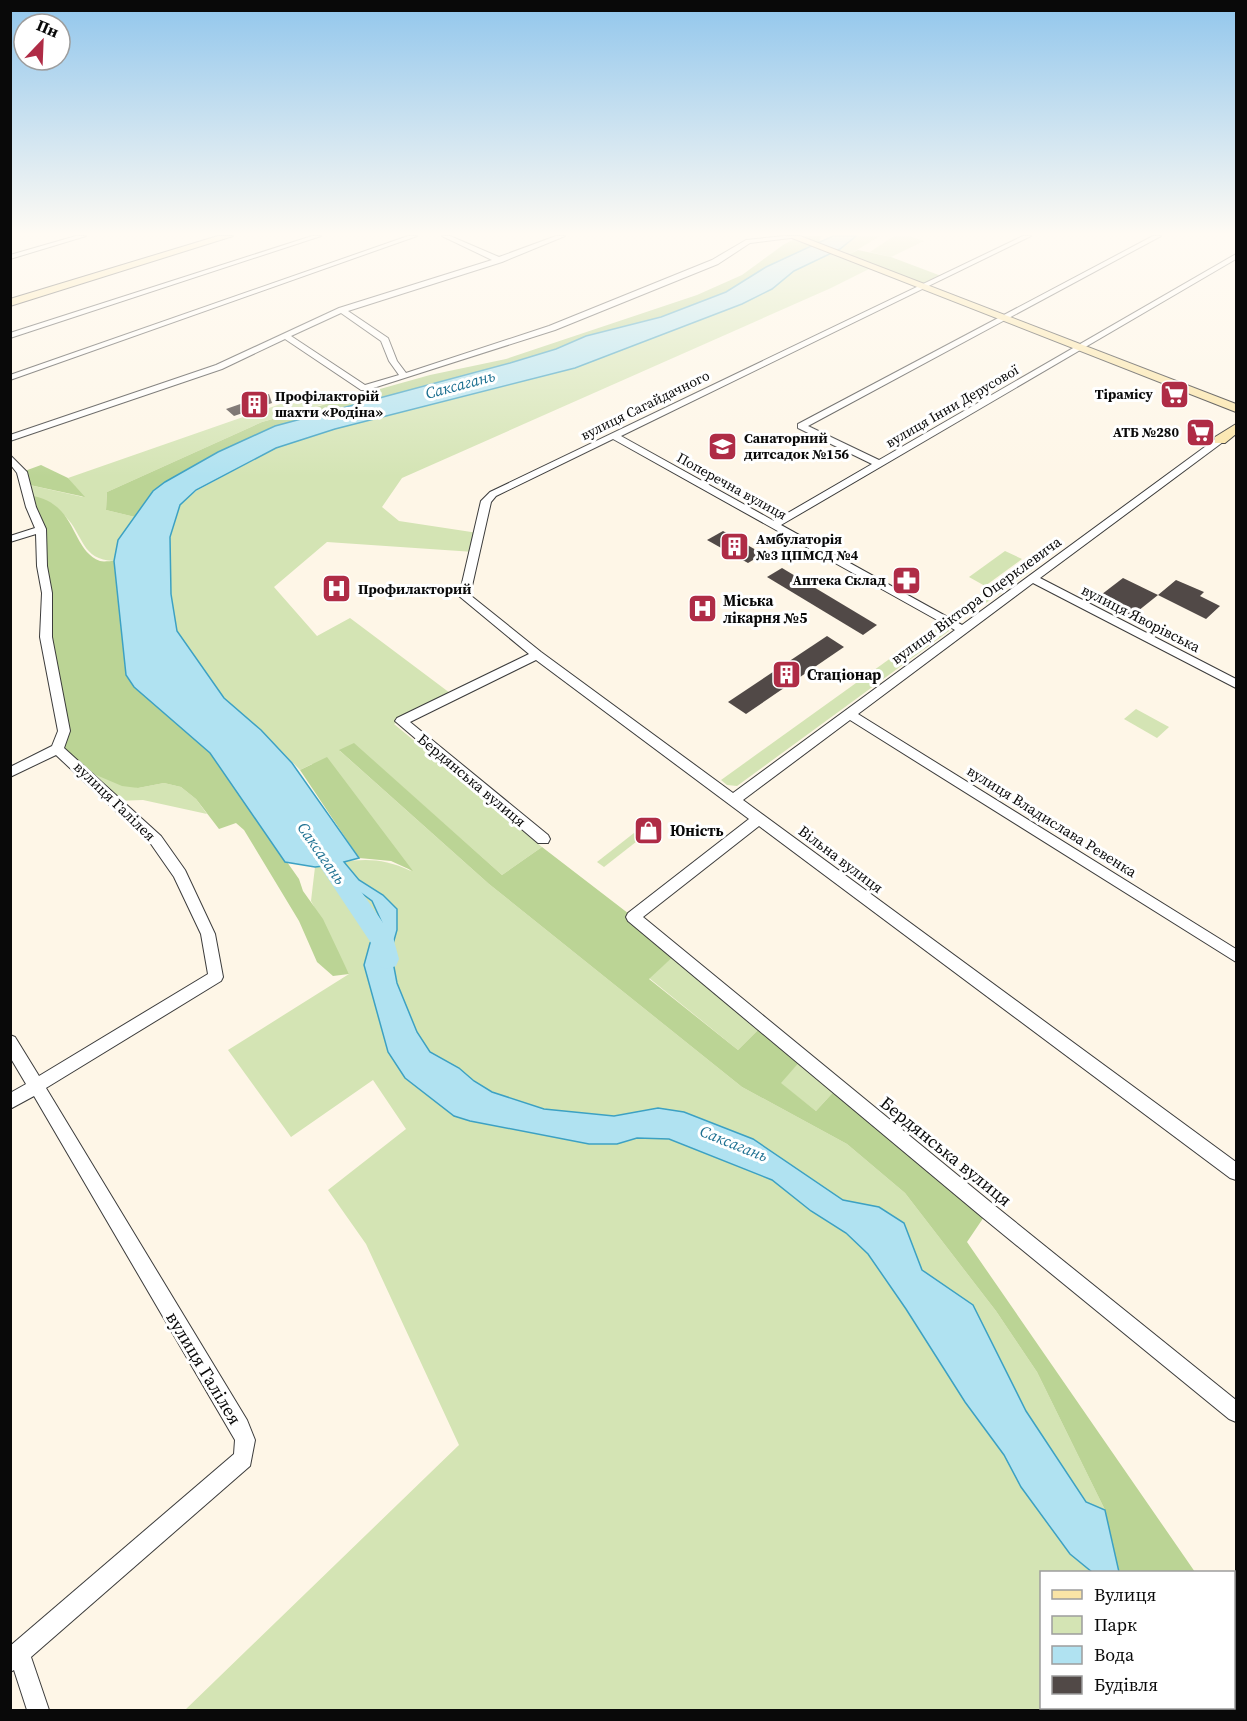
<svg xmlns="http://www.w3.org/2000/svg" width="1247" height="1721" viewBox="0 0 1247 1721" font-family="'Source Serif 4',serif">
<rect width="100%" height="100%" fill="#fef6e7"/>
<g fill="#d4e4b4">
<path d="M856,236H880L847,256L873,267L831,288L402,478L382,507L399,521L478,533L474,552L327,542L274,587L317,636L350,618L454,696L394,724L542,847L502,875L354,744L340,751L489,884L742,1087L847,1144L905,1193L996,1311L1037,1372L1105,1510L1119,1572H1042V1708H1168L1169,1710H185L459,1445L366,1244L328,1190L406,1129L373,1080L291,1137L228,1050L349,974L311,901L315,867C353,860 375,854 411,871L312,764L300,770L261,730L224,698L177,631L171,594L170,537L180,505L196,491L276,448L335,429L575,368L742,304L772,289L794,271L840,249Z"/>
<polygon points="894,236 909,236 924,241 891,257 870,252"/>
<path d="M373,390L262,422L107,492L106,510L135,517L118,540L114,561C81,560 84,535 65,516C56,508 39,502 28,495L25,484L83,497L68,478L286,402L335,398Z"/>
<polygon points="1005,551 1022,559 985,586 969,577"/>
<polygon points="1026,562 1031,565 1032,570 998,595 985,590"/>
<polygon points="980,594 990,600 957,623 947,618"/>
<polygon points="941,622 949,627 949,631 737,786 727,785 721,780"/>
<polygon points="1136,709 1169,727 1157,738 1124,719"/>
<polygon points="82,769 138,788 164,783 181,787 196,799 207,814 143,800 115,801"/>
<polygon points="634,833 641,838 604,867 597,862"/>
<polygon points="675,955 763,1025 738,1050 649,978"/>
<polygon points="803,1058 838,1087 816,1111 780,1083"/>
</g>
<g fill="#bbd495">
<polygon points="792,236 822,236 819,241 825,240 766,267 726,292 661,317 586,336 556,349 510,363 275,426 218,452 165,482 153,491 135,517 106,510 107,492 262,422 430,375 506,359 697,295 742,275 783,245 796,238"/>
<polygon points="858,250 891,257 944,277 925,287 846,256"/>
<polygon points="41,465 68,478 85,497 25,484 22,472"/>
<path d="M28,495C79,502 69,549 100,561C103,562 110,561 114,561L126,675L134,687L210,753L299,879L303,891L323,919L349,974L333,976L317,962L299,921L244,830L236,823L219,829L196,799L181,787L164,783L138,788L122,786L82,769L65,754L49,659L43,547Z"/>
<polygon points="354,743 502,875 542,847 633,917 675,955 649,979 738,1050 763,1025 803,1058 781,1083 816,1111 838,1087 988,1211 967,1242 1195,1572 1119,1572 1105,1510 1037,1372 996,1311 905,1193 847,1144 742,1087 489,884 339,750"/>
<polygon points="327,757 413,871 391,861 359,858 300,770"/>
</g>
<polygon fill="#b0e2f1" stroke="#3ca1c3" stroke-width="1.5" points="833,236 856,236 840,249 794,271 772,289 742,304 575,368 335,429 276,448 196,490 180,505 170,537 171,594 177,631 224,698 261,730 292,763 359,858 344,862 359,880 383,895 397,909 397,930 391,951 397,983 417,1032 430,1052 459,1068 474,1081 492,1092 544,1109 614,1116 658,1108 684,1112 753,1139 843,1200 879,1207 904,1223 922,1270 973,1305 1026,1411 1086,1502 1105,1510 1119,1572 1092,1572 1070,1554 1021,1487 1004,1455 965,1402 906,1309 868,1254 846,1233 811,1211 772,1180 669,1139 637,1138 617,1144 589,1144 470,1121 454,1116 405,1078 388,1052 364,965 370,943 382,923 372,901 324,866 315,867 285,862 210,753 134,687 126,675 114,561 118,540 153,491 165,482 218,452 275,426 510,363 556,349 586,336 661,317 726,292 766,267"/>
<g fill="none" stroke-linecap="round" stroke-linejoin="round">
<g fill="#b0e2f1" fill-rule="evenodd">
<polygon points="320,841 328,844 393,937 399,959 396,966 387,969 378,966 373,946 309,850 312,844"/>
<polygon points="1115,1708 1152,1708 1153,1710 1116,1710"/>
</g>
</g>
<g fill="#514947">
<polygon points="269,394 272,403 234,416 226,409"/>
<polygon points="723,531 763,554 748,563 707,540"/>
<polygon points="782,568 877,625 863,635 767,577"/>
<polygon points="1123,578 1158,595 1128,619 1093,601"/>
<polygon points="1176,580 1204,592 1200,596 1220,606 1206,619 1158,595"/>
<polygon points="827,636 844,647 746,714 728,702"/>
</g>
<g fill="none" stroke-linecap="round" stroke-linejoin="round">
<defs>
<g id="street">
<polygon points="76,236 86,236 10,259 10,255"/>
<polygon points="312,236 321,236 10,338 10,333"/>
<polygon points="408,236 417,236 10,380 10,375"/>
<path d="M442,236H450L499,257L556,236H565L502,262L348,311L388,338L397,361L406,373L549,326L712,260L746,240L785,236L798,237L750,243L718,264L555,330L367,390H361L285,339L222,369L10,441V435L216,365L339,308L492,260ZM341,313L381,341L389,361L399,375L365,385L291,336Z"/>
<path d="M1023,236H1031L621,436L774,521L872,464L798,428V424L1153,236H1161L808,426L879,460L1236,254V259L781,525L962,625L1217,438H1223V442L1040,578L1236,679V688L1033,583L858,714L1236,949V962L850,720L743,800L1236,1162V1180L1230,1178L759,826L643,917L994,1205L1236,1400V1422L1229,1419L982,1217L628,921L626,917L628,913L749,819L536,660L410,722L548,835L550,839L548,843H538L395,721L397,718L529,654L459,596L481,501L490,492ZM613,439L955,630L733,793L541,652L470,595L491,502L496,496Z"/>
<polygon points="10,455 27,472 36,507 46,529 47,566 52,593 52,637 70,731 64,748 161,836 185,870 215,934 223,977 221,981 46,1088 247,1420 255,1440 250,1466 31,1657 49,1710 27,1710 14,1670 10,1672 10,1646 234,1454 235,1440 34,1096 10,1109 10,1093 26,1084 10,1057 10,1035 15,1037 39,1076 208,974 201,934 174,877 151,844 56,755 10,777 10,767 52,746 58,731 40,637 42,593 37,566 36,534 10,542 10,536 35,528 26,507 17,473 10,464"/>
</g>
<g id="secondary">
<polygon points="218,236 233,236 10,306 10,299"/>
<polygon points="787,236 800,236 1236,404 1236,412"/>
<polygon points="1236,424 1236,434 1225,443 1215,443 1215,437"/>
</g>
</defs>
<use href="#street" stroke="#3c3c3c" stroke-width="2"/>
<use href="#secondary" stroke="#2b2b2b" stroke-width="2"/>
<use href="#street" fill="#fff" fill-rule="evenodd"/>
<use href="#secondary" fill="#fae4a6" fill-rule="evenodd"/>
</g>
<linearGradient id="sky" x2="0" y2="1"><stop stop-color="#91c6ec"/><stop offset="0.49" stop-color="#fffbf4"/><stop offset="1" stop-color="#fffbf4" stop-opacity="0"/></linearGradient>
<rect width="1247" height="477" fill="url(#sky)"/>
<defs>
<symbol id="supermarket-square" viewBox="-11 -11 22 22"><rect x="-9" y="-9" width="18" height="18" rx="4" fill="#af2c46" stroke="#fff"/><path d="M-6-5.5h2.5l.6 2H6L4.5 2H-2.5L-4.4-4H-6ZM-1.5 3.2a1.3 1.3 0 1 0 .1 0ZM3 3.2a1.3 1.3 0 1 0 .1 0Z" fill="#fff"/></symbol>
<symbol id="building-square" viewBox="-11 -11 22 22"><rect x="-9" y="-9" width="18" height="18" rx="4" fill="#af2c46" stroke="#fff"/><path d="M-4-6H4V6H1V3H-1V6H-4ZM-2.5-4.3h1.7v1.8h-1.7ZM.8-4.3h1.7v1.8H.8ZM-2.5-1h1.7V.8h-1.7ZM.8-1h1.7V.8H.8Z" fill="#fff"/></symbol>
<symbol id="school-square" viewBox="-11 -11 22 22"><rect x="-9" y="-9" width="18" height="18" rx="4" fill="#af2c46" stroke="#fff"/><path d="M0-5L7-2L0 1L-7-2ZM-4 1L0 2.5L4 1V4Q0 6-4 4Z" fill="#fff"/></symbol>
<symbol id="pharmacy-square" viewBox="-11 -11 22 22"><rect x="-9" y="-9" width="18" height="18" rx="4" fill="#af2c46" stroke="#fff"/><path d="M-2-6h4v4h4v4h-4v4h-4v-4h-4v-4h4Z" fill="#fff"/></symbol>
<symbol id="hospital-square" viewBox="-11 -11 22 22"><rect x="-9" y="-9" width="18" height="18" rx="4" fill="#af2c46" stroke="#fff"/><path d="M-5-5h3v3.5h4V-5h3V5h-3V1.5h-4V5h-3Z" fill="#fff"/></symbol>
<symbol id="shop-square" viewBox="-11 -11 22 22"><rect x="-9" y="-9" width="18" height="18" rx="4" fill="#af2c46" stroke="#fff"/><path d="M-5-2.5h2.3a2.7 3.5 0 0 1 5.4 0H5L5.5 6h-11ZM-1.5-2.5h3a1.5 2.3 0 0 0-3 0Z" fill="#fff"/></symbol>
</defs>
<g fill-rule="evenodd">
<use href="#supermarket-square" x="1158" y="378" width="33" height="33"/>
<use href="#building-square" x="238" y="388" width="33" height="33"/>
<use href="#supermarket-square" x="1184" y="416" width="33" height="33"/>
<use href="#school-square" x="706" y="430" width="33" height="33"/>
<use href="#building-square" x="718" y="530" width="33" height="33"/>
<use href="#pharmacy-square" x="890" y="564" width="33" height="33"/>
<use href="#hospital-square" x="320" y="572" width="33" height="33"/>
<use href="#hospital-square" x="686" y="592" width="33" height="33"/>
<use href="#building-square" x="770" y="658" width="33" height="33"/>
<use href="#shop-square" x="632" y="814" width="33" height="33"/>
</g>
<g text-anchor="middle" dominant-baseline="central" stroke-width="6" stroke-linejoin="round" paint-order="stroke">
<g font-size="14" font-weight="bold" fill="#090909" stroke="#fff" text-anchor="start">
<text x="1153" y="394" text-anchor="end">Тірамісу</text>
<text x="275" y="396">Профілакторій<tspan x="275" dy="16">шахти «Родіна»</tspan></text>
<text x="1179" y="432" text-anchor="end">АТБ №280</text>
<text x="744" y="438">Санаторний<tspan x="744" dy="16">дитсадок №156</tspan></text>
<text x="756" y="539">Амбулаторія<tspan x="756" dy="16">№3 ЦПМСД №4</tspan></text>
<text x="886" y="580" text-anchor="end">Аптека Склад</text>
<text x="358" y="589">Профилакторий</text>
</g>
<g font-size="14" fill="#090909" stroke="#fff">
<text transform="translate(645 405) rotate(-26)">вулиця Сагайдачного</text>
<text transform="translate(952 406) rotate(-30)">вулиця Інни Дерусової</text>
<text transform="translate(732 486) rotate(29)">Поперечна вулиця</text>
</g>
<g font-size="15" font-weight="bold" fill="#090909" stroke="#fff" text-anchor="start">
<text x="723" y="600">Міська<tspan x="723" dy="17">лікарня №5</tspan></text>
<text x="807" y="674">Стаціонар</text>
<text x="670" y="830">Юність</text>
</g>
<g font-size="15" fill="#090909" stroke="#fff">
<text transform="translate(976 600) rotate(-36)">вулиця Віктора Оцерклевича</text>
<text transform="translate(1141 618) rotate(27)">вулиця Яворівська</text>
<text transform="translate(472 780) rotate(40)">Бердянська вулиця</text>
<text transform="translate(115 801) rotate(44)">вулиця Галілея</text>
<text transform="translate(1052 821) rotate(32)">вулиця Владислава Ревенка</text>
<text transform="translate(841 859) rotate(37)">Вільна вулиця</text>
</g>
<g font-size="16" font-style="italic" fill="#1d7091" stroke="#fff">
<text transform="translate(460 384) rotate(-15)">Саксагань</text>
<text transform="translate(322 853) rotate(55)">Саксагань</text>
<text transform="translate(734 1143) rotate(22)">Саксагань</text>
</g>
<g font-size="18" fill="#090909" stroke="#fff">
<text transform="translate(946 1151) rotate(39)">Бердянська вулиця</text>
<text transform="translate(204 1368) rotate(59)">вулиця Галілея</text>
</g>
</g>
<rect width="1247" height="1721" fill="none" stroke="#090909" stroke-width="24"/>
<rect x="1040" y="1571" width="195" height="138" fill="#ffffff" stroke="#9d9d9d" stroke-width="1.5"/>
<rect x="1052" y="1590" width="30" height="9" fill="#fae4a6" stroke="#9d9d9d" stroke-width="1.5"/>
<text x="1094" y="1601" font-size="18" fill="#090909">Вулиця</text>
<rect x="1052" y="1616" width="30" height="18" fill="#d4e4b4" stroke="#9d9d9d" stroke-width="1.5"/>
<text x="1094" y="1631" font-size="18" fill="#090909">Парк</text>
<rect x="1052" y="1646" width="30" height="18" fill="#b0e2f1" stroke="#9d9d9d" stroke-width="1.5"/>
<text x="1094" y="1661" font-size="18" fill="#090909">Вода</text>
<rect x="1052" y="1676" width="30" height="18" fill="#514947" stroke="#9d9d9d" stroke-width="1.5"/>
<text x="1094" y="1691" font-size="18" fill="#090909">Будівля</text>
<g transform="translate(42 42) rotate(23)"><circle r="28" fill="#ffffff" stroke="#9d9d9d" stroke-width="1.5"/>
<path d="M0-4.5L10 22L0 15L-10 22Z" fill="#af2c46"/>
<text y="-9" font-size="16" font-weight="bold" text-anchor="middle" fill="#090909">Пн</text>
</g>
</svg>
